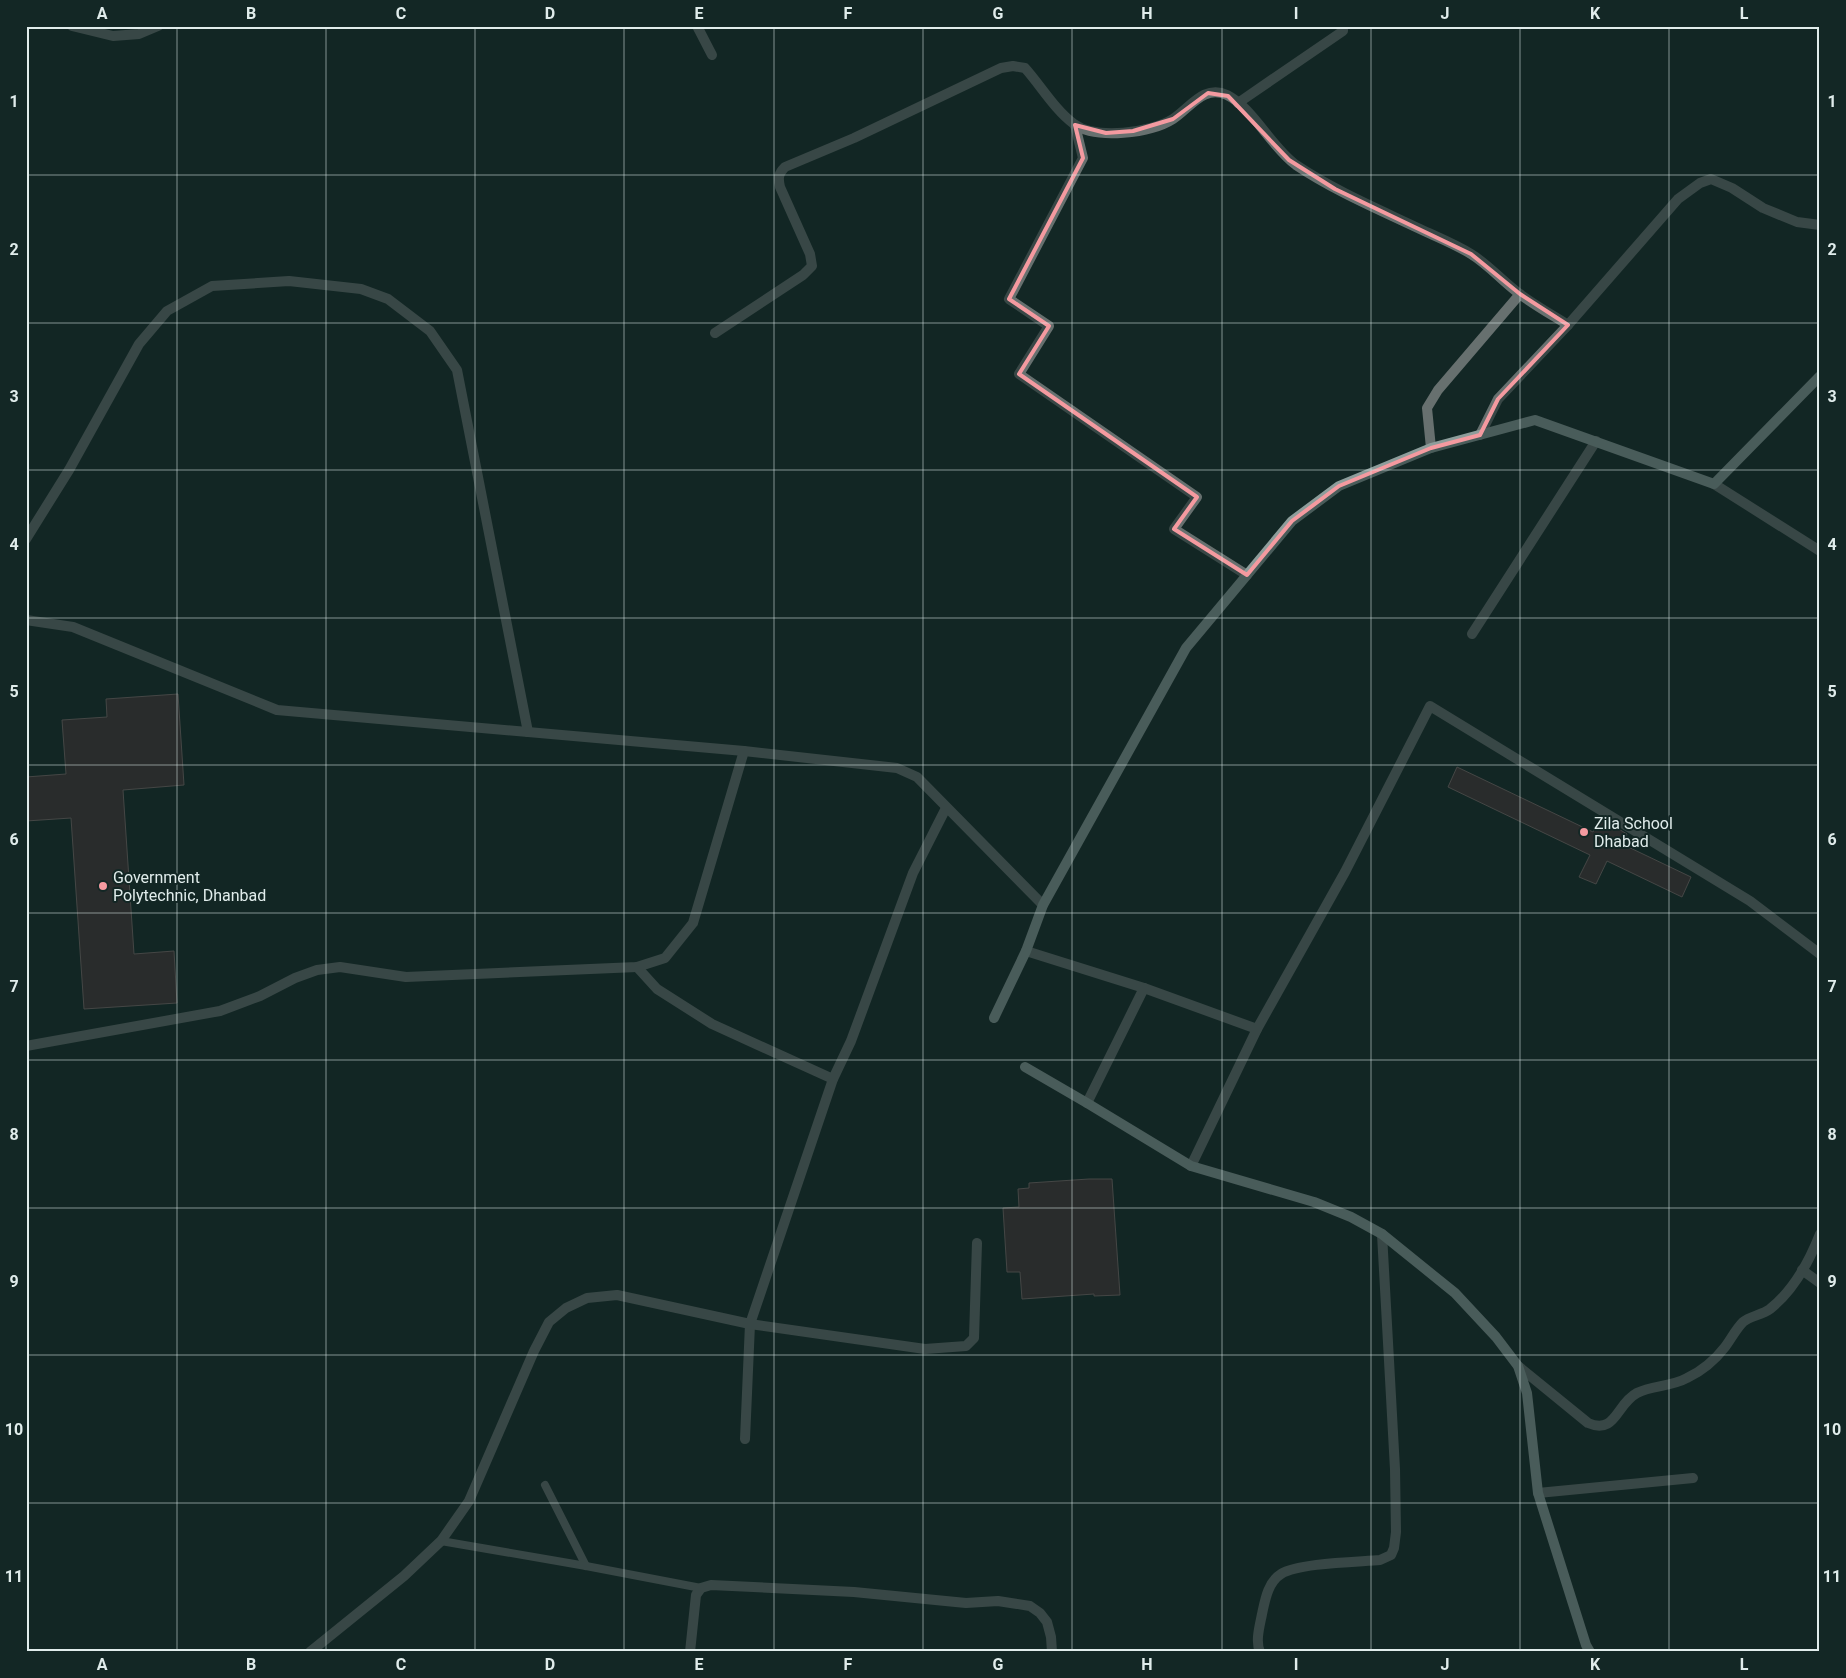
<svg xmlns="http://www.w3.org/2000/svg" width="1846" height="1678" viewBox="0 0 1846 1678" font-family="Roboto,sans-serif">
<rect width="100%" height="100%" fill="#132725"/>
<g fill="#463435" stroke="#816d6d">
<polygon points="178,694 184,785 123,790 134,954 174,951 177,1003 84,1009 71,818 26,821 26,777 66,774 62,720 107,717 106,699"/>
<polygon points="1457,767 1593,832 1599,820 1617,828 1627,834 1622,844 1691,877 1682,897 1607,861 1596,884 1579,877 1590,855 1448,787"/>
<polygon points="1089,1179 1112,1179 1120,1295 1094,1296 1094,1294 1022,1299 1020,1272 1007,1272 1003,1208 1019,1207 1018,1189 1029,1188 1029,1183"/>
</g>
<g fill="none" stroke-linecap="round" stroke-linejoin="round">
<g stroke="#67706f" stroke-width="8">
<polyline points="545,1485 586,1566"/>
<polyline points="441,1541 586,1566 701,1588"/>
</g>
<g stroke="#67706f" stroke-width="10">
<polyline points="72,26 113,36 139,34 158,26"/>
<polyline points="697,26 712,55"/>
<polyline points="1238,103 1343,31 1343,26"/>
<polyline points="1075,125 1083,158 1009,299 1049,326 1019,374 1197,497 1174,529 1247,575"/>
<path d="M715,333L803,275L812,266L810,254L780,187C778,178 778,174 785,167L854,138L1001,68L1013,66L1025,68C1041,86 1055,110 1074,124C1096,140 1151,133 1173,119C1190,108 1204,84 1227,95C1252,107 1272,148 1296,165C1335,191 1378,209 1420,229C1437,237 1455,244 1471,254C1489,265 1503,282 1521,295C1536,306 1552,315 1568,325"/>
<polyline points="1480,435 1498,399 1568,325 1678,199 1700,183 1711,179 1732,188 1763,208 1797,222 1820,225"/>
<polyline points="1431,448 1427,408 1438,390 1520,294"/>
<polyline points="1714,484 1820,551"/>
<polyline points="26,539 69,470 139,344 167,311 212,286 289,281 361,289 388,299 430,331 457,370 528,732"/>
<polyline points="26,620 73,627 277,710 744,751 897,768 917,777 1043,905"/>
<polyline points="1472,634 1596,441"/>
<polyline points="1026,951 1144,988 1257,1029"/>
<polyline points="637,967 657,989 712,1024 833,1079"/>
<polyline points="26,1046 220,1011 260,996 295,978 317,970 340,967 406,977 637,967 665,958 693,923 744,751"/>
<polyline points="1087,1103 1144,988"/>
<polyline points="1191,1166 1257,1029 1345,872 1430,706 1750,901 1820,954"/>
<polyline points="1802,1270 1820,1283"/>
<path d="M1518,1366L1588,1423C1616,1435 1616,1404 1637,1393C1652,1385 1671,1387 1687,1378C1702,1371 1715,1360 1725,1347C1731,1339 1736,1329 1743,1322C1750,1316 1762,1315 1770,1309C1794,1290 1809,1262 1820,1234"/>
<polyline points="745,1439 750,1324 833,1079 851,1041 913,873 946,808"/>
<polyline points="1538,1493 1693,1478"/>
<polyline points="310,1652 404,1576 441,1541 469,1501 534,1351 549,1322 566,1308 587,1298 617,1295 750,1324 925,1349 966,1346 974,1338 977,1243"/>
<polyline points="690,1652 696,1595 701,1588 711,1585 854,1592 966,1603 998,1601 1030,1606 1040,1613 1047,1622 1051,1637 1052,1652"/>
<path d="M1260,1652C1255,1641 1260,1625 1262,1614C1265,1600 1268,1582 1281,1574C1298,1563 1357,1562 1380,1560L1391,1555L1394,1548L1396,1532L1395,1469L1382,1234"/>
</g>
<g stroke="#8d9d9b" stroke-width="10">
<polyline points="994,1018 1026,951 1043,905 1186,648 1292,521 1339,486 1431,448 1535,420 1714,484 1820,376"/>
<polyline points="1025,1067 1087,1103 1191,1166 1314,1202 1351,1217 1382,1234 1455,1293 1496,1337 1518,1366 1527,1393 1538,1493 1586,1645 1590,1652"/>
</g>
</g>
<path d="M0 0H1846V1678H0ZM1208,93L1228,96L1289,160L1335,189L1471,254L1520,294L1568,325L1498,399L1480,435L1431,448L1339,486L1292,521L1247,575L1174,529L1197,497L1019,374L1049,326L1009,299L1083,158L1075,125L1106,133L1133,131L1173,119Z" fill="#132725" fill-opacity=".55" fill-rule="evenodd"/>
<path fill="none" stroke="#f49aa0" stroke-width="4" stroke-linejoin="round" d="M1208,93L1228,96L1289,160L1335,189L1471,254L1520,294L1568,325L1498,399L1480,435L1431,448L1339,486L1292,521L1247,575L1174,529L1197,497L1019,374L1049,326L1009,299L1083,158L1075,125L1106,133L1133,131L1173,119Z"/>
<path fill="none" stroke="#e0eceb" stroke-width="1" stroke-opacity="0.55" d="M177,26V1652M326,26V1652M475,26V1652M624,26V1652M774,26V1652M923,26V1652M1072,26V1652M1222,26V1652M1371,26V1652M1520,26V1652M1669,26V1652M26,175H1820M26,323H1820M26,470H1820M26,618H1820M26,765H1820M26,913H1820M26,1060H1820M26,1208H1820M26,1355H1820M26,1503H1820"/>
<g fill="#f49aa0" stroke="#132725" stroke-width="2">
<circle cx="1584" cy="832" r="5"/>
<circle cx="103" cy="886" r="5"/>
</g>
<g text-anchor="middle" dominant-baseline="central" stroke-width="4" stroke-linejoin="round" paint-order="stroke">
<g font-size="16" fill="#e0eceb" stroke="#132725" text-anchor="start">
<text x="1594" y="823">Zila School<tspan x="1594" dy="18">Dhabad</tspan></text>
<text x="113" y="877">Government<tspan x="113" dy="18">Polytechnic, Dhanbad</tspan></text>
</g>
</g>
<rect width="1846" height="1678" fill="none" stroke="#132725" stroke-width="55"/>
<rect x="28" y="28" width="1790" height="1622" fill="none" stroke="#e0eceb" stroke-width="2"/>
<g font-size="16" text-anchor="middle" font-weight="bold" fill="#e0eceb">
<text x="102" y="19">A</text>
<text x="251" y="19">B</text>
<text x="401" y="19">C</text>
<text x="550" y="19">D</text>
<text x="699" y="19">E</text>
<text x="848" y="19">F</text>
<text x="998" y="19">G</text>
<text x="1147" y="19">H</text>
<text x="1296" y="19">I</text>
<text x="1445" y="19">J</text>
<text x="1595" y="19">K</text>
<text x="1744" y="19">L</text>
<text x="14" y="107">1</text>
<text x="1832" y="107">1</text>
<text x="14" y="255">2</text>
<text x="1832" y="255">2</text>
<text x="14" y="402">3</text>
<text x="1832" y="402">3</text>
<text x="14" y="550">4</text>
<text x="1832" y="550">4</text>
<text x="14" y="697">5</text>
<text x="1832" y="697">5</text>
<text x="14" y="845">6</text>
<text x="1832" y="845">6</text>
<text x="14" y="992">7</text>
<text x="1832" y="992">7</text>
<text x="14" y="1140">8</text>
<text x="1832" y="1140">8</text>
<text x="14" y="1287">9</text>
<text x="1832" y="1287">9</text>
<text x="14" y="1435">10</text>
<text x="1832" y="1435">10</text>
<text x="14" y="1582">11</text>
<text x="1832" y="1582">11</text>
<text x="102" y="1670">A</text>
<text x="251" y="1670">B</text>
<text x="401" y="1670">C</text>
<text x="550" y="1670">D</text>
<text x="699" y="1670">E</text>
<text x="848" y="1670">F</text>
<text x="998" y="1670">G</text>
<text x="1147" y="1670">H</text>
<text x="1296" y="1670">I</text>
<text x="1445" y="1670">J</text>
<text x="1595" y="1670">K</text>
<text x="1744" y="1670">L</text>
</g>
</svg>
